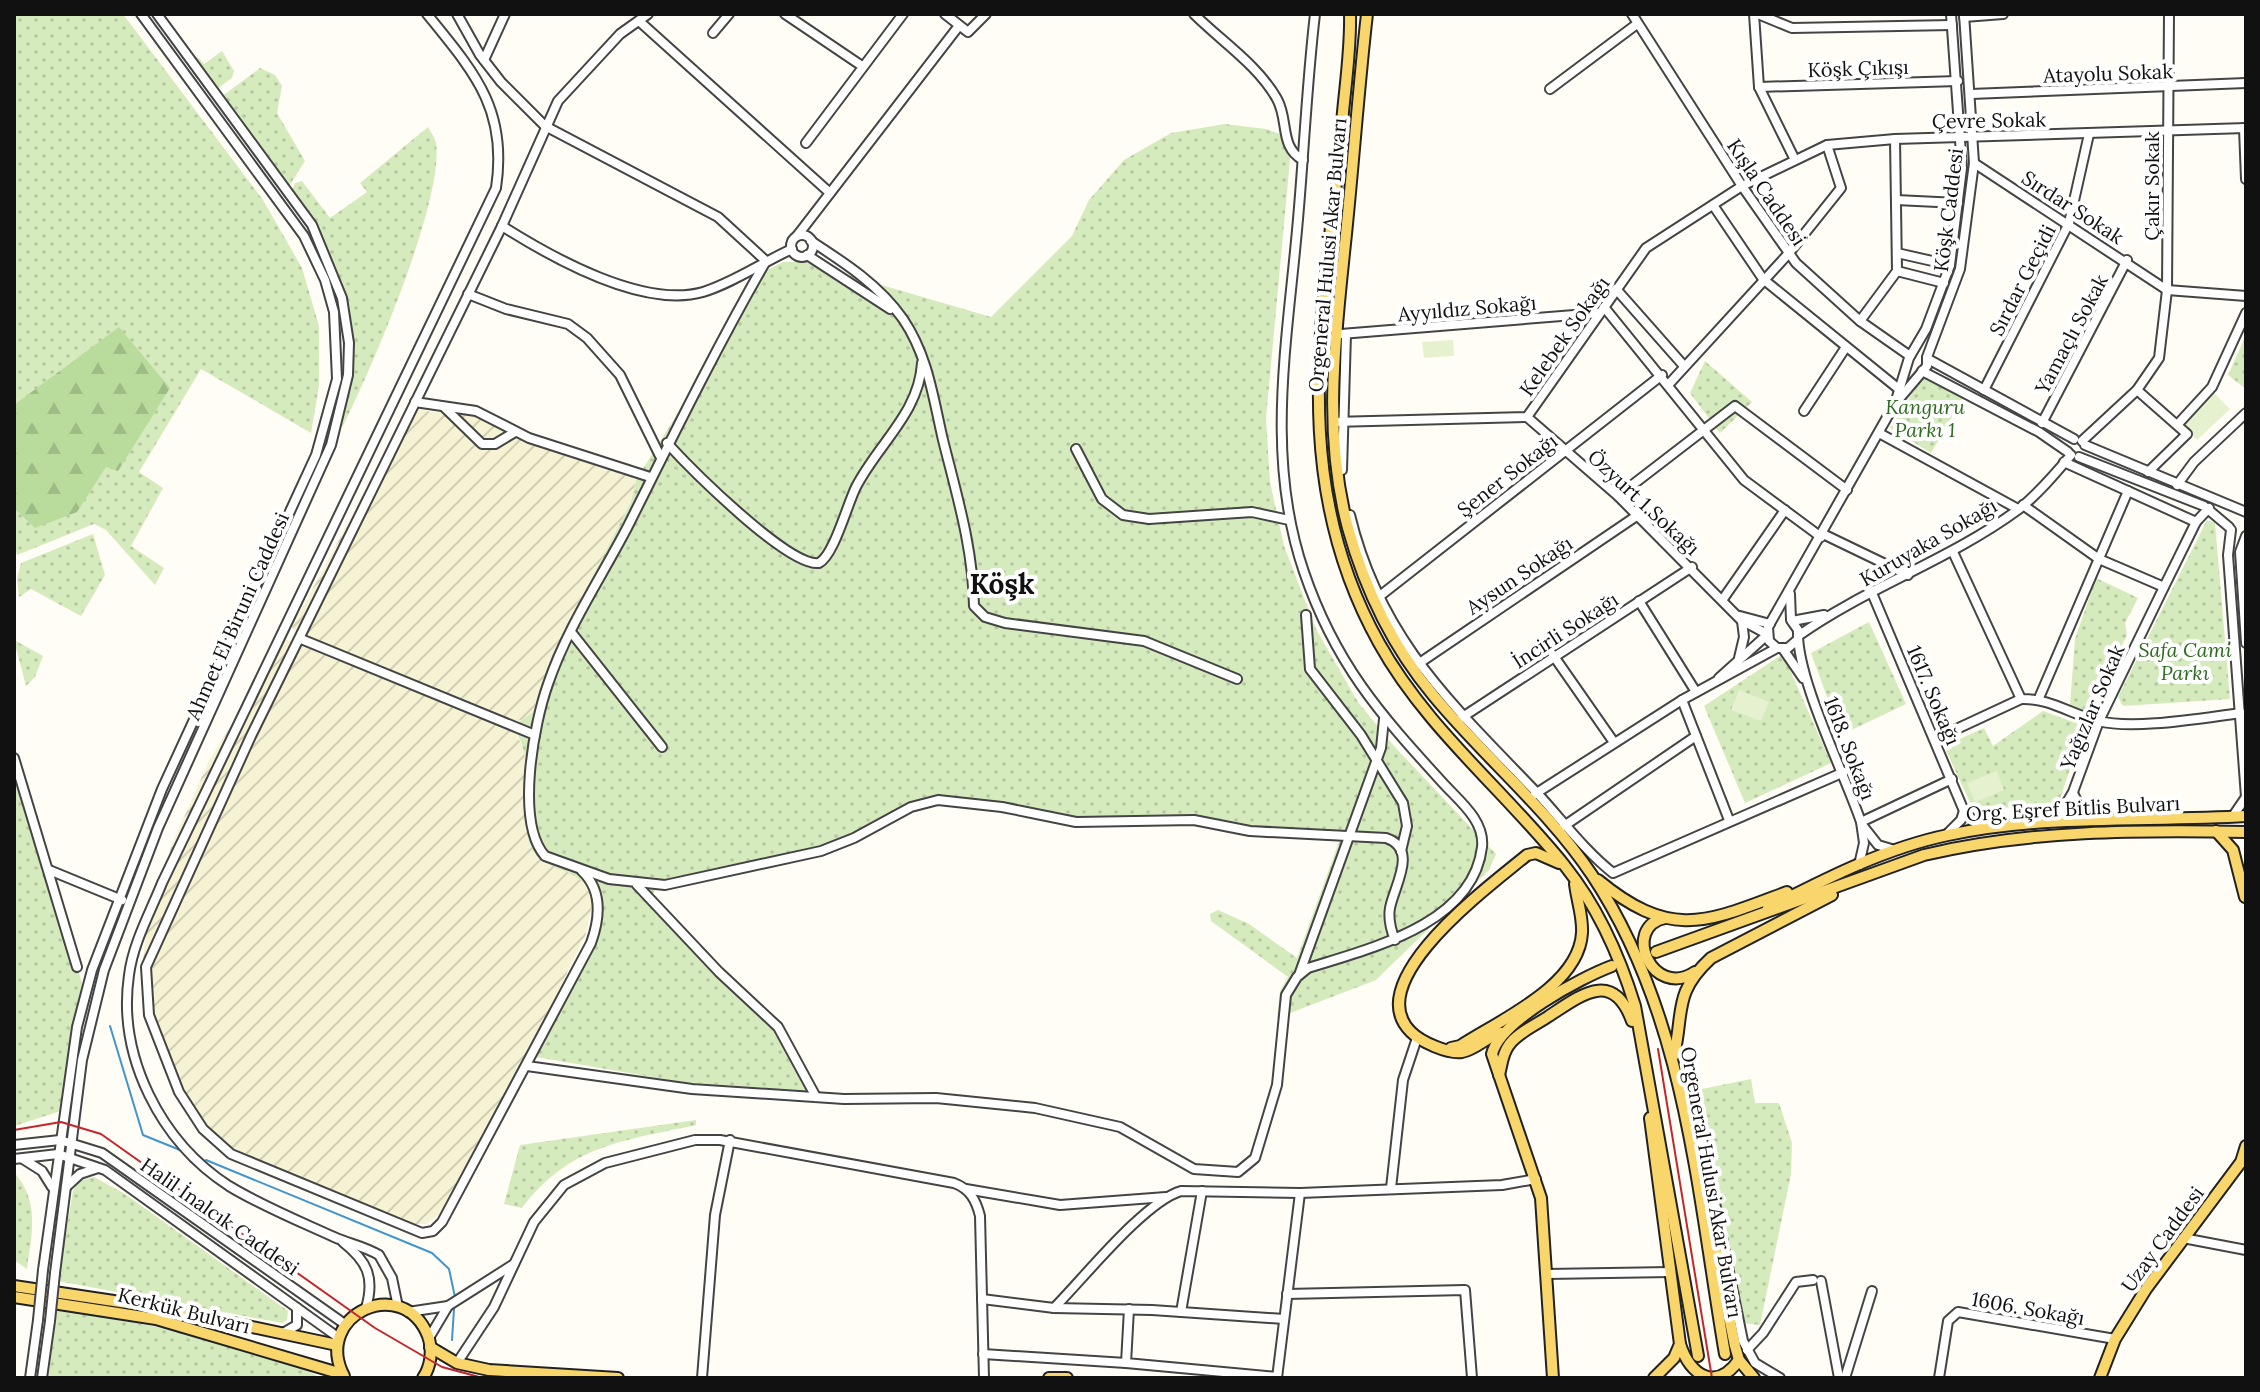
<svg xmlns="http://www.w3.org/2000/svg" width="2260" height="1392" viewBox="0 0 2260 1392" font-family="Lora,serif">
<defs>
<pattern id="farmland-furrows" width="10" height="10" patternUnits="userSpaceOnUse" patternTransform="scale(2)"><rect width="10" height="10" fill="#f6f3d4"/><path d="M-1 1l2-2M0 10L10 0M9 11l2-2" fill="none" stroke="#d2cfb5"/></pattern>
<pattern id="grass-dots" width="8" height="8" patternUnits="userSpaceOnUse" patternTransform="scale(2)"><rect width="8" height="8" fill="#d5ebbd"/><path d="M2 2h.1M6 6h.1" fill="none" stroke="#b6c8a1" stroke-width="1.8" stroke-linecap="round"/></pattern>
<pattern id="forest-firs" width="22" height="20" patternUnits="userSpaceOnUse" patternTransform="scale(2)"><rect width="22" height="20" fill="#b9dc9c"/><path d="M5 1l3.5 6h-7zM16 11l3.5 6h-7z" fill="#9ebc85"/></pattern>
</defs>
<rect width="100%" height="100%" fill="#fffdf5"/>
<g fill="url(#farmland-furrows)">
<polygon points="411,406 431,412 469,413 513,436 630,474 636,480 631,502 551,657 533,712 526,720 513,721 318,645 298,635 292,627"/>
<polygon points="285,639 515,732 525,751 524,788 530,846 581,879 593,899 586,934 540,1028 441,1213 426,1224 409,1224 224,1144 184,1096 146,994 143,963 146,929 172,844 209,761"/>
</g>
<g fill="url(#grass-dots)">
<polygon points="14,14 123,14 263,200 302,268 319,326 319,386 311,433 201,369 139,472 163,488 131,546 164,568 155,585 106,530 94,524 17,555 14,543"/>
<polygon points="222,51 234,71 232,78 213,92 194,60 198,57 204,64"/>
<polygon points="260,68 275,75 282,86 277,113 305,161 286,191 217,100"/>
<path d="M1225,124L1266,129L1292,138L1266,418L1270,482L1284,546L1316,629L1358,702L1393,745L1496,854L1489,870L1376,980L1277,1018L1280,991L1288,977L1211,921L1210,914L1218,910L1249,924L1297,958L1340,839L1187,823L1100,824L986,807L929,803L857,838L657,888L649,899L768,1020L789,1049L806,1091L681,1082L536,1057C556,1018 610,934 599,892L591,893C577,865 540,873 530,844C518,812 536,756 515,732L519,722L533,712L551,657L631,502L636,480L767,270L783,262H803L991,317L1072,236L1089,200L1124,160L1171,133Z"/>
<path d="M428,127C431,132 435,138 436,143C444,202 370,372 342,428C342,401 346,374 346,346C346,293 316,239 290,194L295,183L302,181L330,218L367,192L360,183Z"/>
<polygon points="2246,335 2246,389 2228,375"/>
<polygon points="1705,361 1752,402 1720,433 1690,393"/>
<polygon points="1928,377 1964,396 1931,453 1890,428 1921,380"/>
<polygon points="2207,520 2215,523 2230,699 2123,706 2118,697"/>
<polygon points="93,534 105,575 81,616 31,589 19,597 17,579 21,563"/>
<polygon points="2096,578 2138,598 2125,623 2127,635 2091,710 2078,713 2070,705 2075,639"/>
<polygon points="1869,622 1906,704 1841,735 1811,653"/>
<polygon points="14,640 43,656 35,677 26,686"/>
<polygon points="1783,654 1831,763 1745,803 1704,706"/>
<polygon points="2043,711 2084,726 2059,802 1974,811 1944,746 1984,728 1993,746"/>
<polygon points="14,758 85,993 64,1110 14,1126"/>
<polygon points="1751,1079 1755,1103 1779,1103 1792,1143 1791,1174 1760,1325 1735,1322 1702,1089"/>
<path d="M696,1120V1125C622,1141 570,1145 522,1208L504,1204L520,1145Z"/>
<path d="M14,1172C40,1202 32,1233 27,1269L14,1260Z"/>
<polygon points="94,1177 125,1194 288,1311 287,1320 282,1323 58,1281 73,1191 79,1181"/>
<polygon points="54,1308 178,1331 304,1369 321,1378 44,1378"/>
</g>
<polygon fill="url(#forest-firs)" points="119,327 170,388 118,471 106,467 77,512 35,528 14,508 14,405"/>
<g fill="#e6f2cf">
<polygon points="1453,340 1454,356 1424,358 1422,342"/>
<polygon points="2213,392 2230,409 2197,440 2181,423"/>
<polygon points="1739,690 1769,702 1761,721 1731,710"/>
<polygon points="1997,771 2004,790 1975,802 1967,783"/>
</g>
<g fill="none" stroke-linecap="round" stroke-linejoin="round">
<g stroke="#3f96cf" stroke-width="2">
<polyline points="110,1026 143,1135 180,1150"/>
<polyline points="206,1160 432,1253 449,1269 455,1297"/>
<polyline points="452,1340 454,1309"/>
</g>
<defs>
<g id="minor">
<polyline points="457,14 480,55 501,82 545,126 718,217 766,261"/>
<polyline points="785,14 862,66"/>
<polyline points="945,14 968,32 986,14"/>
<path d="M1194,14C1221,41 1258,65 1277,99C1289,120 1279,147 1303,160"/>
<polyline points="1632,14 1742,186 1796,263 1860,321 1910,356"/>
<polyline points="1754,14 1759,87 1795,160"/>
<polyline points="1758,14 1792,28 1952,25"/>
<polyline points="1964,17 2003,14"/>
<polyline points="639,21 830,193"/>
<polyline points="713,33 729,14"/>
<polyline points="484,60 505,14"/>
<polyline points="1759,87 1958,81"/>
<polyline points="1550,89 1637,24"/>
<polyline points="1971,94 2246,83"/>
<polyline points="2244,128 2246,179"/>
<polyline points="806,143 903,14"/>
<polyline points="1974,163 2167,290 2246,296"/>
<polyline points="1896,200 1958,203"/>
<polyline points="1713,205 1763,279 1900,390"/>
<path d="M502,226C551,257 643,309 703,292C733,283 763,262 792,249"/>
<circle cx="802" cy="246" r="11"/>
<polyline points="797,236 958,27"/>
<path d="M811,241C845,263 879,285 903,319C928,356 933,397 943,440C957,496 973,548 974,606L985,617L1005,623L1144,641L1237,679"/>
<polyline points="1897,253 1950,265"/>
<polyline points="807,255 890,309"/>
<path d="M766,261C716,348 673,436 628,526C601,578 567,628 548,684C534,723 515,822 545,856L609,879L665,885L821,851L854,838L911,807L938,800L1002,807L1076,822L1194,820L1250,831L1386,838C1419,849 1394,886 1390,908C1388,919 1391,930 1395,940"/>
<polyline points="1897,271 1944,283"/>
<polyline points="1616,289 1684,366"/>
<polyline points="468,294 506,309 568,324 587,338 620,375 660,456"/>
<polyline points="1604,307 1744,480 1821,537"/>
<polyline points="1860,321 1897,271 1895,139"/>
<polyline points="1341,334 1599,313"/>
<polyline points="1928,359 2074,439"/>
<polyline points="1922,371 2039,432 2068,452"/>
<polyline points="1669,384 1789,253 1841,188 1827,145"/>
<polyline points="1984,390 2069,223 2089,134"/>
<polyline points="2137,390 2187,434 2148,472"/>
<polyline points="1897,397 1909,358 1926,329 1950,265 1962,168 1951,14"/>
<polyline points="415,402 476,411 529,438 650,477"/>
<polyline points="445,408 482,444 495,444 515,432"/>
<polyline points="1804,411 1846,347"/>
<polyline points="1527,417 1618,496 1741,620 1767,634"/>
<polyline points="1333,422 1527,417 1646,248 1742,186 1827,145 1895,139 2246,128"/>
<polyline points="2042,423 2127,260"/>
<polyline points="2178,424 2212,387 2246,313"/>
<polyline points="1879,433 2018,509"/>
<polyline points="2082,441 2137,390 2159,358 2167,290 2169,14"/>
<path d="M667,443C690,468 788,567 819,563C834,555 847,505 856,487C878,444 919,413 922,363"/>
<polyline points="2085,445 2246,512"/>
<polyline points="1076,449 1102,499 1123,515 1149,519 1252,512 1289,520"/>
<polyline points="2079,457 2204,506 2229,527"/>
<polyline points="2064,462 2196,522"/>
<polyline points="1342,470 1346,334"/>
<polyline points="2177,485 2194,462 2246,413"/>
<polyline points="1618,496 1735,406 1847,490"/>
<polyline points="2023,505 2099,559 2164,587"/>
<path d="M1350,515C1380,640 1453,705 1538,794C1562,820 1585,851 1613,873L1844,772"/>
<polyline points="2231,530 2228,555 2246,797 2233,816"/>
<polyline points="1823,534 1908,575"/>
<polyline points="2246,536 2240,552 2246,643"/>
<path d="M1953,552L2021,699C2050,698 2070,714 2098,721C2135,730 2201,718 2241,713"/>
<polyline points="1872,593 1964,811 1981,829"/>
<path d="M1790,594L1791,620L1798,630C1796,678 1844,772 1861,822L1864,843L1859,865"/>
<polyline points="1376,599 1662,375"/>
<polyline points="1723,599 1785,510"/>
<polyline points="1639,601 1696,692"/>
<polyline points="1306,615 1310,669 1361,735 1403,803 1407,826 1401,851"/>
<polyline points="1740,616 1770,624"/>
<polyline points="1792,621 1824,615"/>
<polyline points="571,632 662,747"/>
<path d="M1798,636C1867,587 1950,560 2019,509C2038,494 2055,474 2071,455"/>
<polyline points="301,639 535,735"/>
<polyline points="1796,641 1788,648 1777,648 1769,641 1768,627 1894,405 1927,366 1927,357 1960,269 1974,163 1964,14"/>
<polyline points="1783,649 1803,678"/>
<polyline points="1553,655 1613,741"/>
<polyline points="1739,658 1744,637 1742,621"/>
<polyline points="1418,664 1638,515"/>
<polyline points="1719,678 1767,635"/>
<polyline points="2039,698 2128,491"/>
<polyline points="1682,700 1729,820"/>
<polyline points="1458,720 1692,567"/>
<polyline points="1935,739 2021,699"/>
<polyline points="14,758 77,967"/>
<polyline points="2073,793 2087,821"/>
<polyline points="1535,794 1682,700 1777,648"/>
<polyline points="1861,822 1952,779"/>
<polyline points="2055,822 2073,792 2099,721 2164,587 2196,522 2209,508"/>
<polyline points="1564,826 1696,736"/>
<polyline points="1863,826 1878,845 1895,850"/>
<polyline points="1946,835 1961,820 1964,811"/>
<polyline points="49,870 122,900"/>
<path d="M582,871C603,891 600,918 591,943L442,1222L433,1231L422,1233L231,1154L203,1129L179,1092L149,1015L146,967L251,736L502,226L558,101L620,34L648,14"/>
<polyline points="637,885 719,972 778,1027 816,1097"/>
<polyline points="1299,975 1381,748 1384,719"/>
<path d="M527,1066L692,1089L844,1099L936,1098L1035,1108L1120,1127L1194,1169L1238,1172L1255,1158L1277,1085L1286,995L1297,977L1308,968C1368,949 1473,925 1482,847C1485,820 1458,800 1442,782C1379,713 1335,663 1304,572C1264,456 1288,338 1298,219C1304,151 1307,82 1315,14"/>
<polyline points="1677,1081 1688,1083 1692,1089 1743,1341 1755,1363 1780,1378"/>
<polyline points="14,1145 60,1140 102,1153 346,1325"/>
<polyline points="14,1159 58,1154 105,1170 339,1338"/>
<polyline points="23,1159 42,1171 52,1187"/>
<polyline points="66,1187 80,1174 98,1168"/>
<polyline points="1391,1188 1403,1080 1417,1038"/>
<polyline points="966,1189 1060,1205 1166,1197"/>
<polyline points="2183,1238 2246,1250"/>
<path d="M343,1242C367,1261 375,1277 366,1308"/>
<polyline points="43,1270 77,1027 92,970 162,789 316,455 337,379 334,312 325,280 304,236 141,14"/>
<polyline points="55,1273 82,1060 104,970 158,828 331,445 348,375 349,343 342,298 312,225 157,14"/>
<polyline points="1547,1274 1671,1272"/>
<polyline points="1821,1281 1839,1378"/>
<polyline points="1287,1294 1465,1290 1472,1378"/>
<polyline points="982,1299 1054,1308 1152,1310 1284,1319"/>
<path d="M398,1307L392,1278L379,1255C364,1246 350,1244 334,1237C299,1221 262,1206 229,1186C161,1142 117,1057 129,975C133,943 150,913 162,883L496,188C508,109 474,72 427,14"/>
<path d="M1054,1308C1083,1279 1144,1202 1181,1191L1300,1193L1502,1185L1536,1179"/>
<polyline points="1129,1309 1126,1363 1277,1377"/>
<polyline points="408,1312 448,1306 514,1264"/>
<polyline points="1181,1312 1202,1191"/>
<polyline points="283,1333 297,1325 297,1308"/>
<polyline points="429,1338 448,1306"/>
<polyline points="1747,1350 1763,1333 1796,1282 1813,1280"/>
<polyline points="983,1354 1126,1363"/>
<path d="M457,1363L494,1307L534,1222L564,1185L605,1163L695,1140H720L954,1183C970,1189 976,1200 980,1216L984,1378"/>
<polyline points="30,1378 38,1320"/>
<polyline points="42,1378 50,1321"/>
<polyline points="702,1378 715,1215 730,1140"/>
<polyline points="1277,1378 1300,1193"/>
<polyline points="1845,1378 1872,1291"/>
<polyline points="1939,1378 1948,1321 1958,1312 2115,1339"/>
</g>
<g id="major">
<path d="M1350,14C1351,50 1345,87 1342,123C1326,305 1284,473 1379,643C1426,728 1505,791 1565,866C1597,906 1620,957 1635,1006L1698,1356"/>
<path d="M1367,14C1359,84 1354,154 1347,224C1337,325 1321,427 1348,528C1365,589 1392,646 1433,695C1484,757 1547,808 1592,875C1686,1016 1697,1191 1725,1354"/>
<polyline points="2216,831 2233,850 2245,897"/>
<path d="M1598,880C1672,941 1707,922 1787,892"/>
<path d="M1768,908C1825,879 1885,848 1948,835C2045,814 2148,822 2246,816"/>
<path d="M1665,918C1621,927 1652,1000 1695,972"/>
<path d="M1656,952L1924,855C2028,830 2140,830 2246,832"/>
<path d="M1501,1033C1487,1036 1477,1049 1462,1052C1448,1054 1421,1042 1411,1032C1359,981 1491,885 1527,855L1536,853L1559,863"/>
<path d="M1451,1048L1460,1046C1500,1020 1579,986 1582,933C1583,916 1577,901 1575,884"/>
<path d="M1674,1055C1684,1012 1673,993 1711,958L1832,895"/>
<path d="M1499,1075C1502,1064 1502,1054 1509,1045C1517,1033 1536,1025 1549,1016C1581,995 1613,969 1632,1021"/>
<polyline points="1650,1118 1680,1344 1674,1358 1654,1378"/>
<polyline points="1705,1198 1735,1346 1739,1360 1754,1378"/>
<polyline points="14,1286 167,1309 337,1345"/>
<polyline points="14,1297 156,1319 342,1374"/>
<path d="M1680,1344C1690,1376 1716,1392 1739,1360"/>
<polyline points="430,1347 457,1363 489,1370 618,1378"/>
<path d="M344,1376C312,1315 403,1273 428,1336C433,1350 431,1366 423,1378"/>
<polyline points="1049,1378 1067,1378"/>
<path d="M1553,1378L1541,1198L1492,1054C1500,1021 1580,978 1612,966"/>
<polyline points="2100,1378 2115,1339 2146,1289 2241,1162 2246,1146"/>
</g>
</defs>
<use href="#minor" stroke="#444" stroke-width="12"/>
<use href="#major" stroke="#222" stroke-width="14"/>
<use href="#minor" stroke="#fff" stroke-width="8"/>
<use href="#major" stroke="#f9d66b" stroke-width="10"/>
<g stroke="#c4262e" stroke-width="2">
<polyline points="1658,1049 1712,1378"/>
<polyline points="14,1130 61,1122 101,1134 375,1328 442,1367 483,1378"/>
</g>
<defs>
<g id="minor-bridge">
<polyline points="38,1320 43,1270"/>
<polyline points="50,1321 55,1273"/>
</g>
</defs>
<use href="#minor-bridge" stroke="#444" stroke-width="12" stroke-linecap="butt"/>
<use href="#minor-bridge" stroke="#fff" stroke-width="8"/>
</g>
<g text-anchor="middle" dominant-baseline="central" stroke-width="8" stroke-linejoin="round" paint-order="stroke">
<g font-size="20" fill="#111" stroke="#fff">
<text transform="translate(1858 68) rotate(-2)">Köşk Çıkışı</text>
<text transform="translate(2108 73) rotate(-2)">Atayolu Sokak</text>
<text transform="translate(1989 120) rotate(-1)">Çevre Sokak</text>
<text transform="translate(2151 186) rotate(-90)">Çakır Sokak</text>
<text transform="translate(1767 192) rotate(56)">Kışla Caddesi</text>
<text transform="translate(2073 207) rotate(33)">Sırdar Sokak</text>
<text transform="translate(1948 210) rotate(-83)">Köşk Caddesi</text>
<text transform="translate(1327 255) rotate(-85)">Orgeneral Hulusi Akar Bulvarı</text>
<text transform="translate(2022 280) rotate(-63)">Sırdar Geçidi</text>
<text transform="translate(1467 308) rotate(-5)">Ayyıldız Sokağı</text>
<text transform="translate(2071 334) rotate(-62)">Yamaçlı Sokak</text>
<text transform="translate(1564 336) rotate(-55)">Kelebek Sokağı</text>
<text transform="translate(1507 475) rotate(-38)">Şener Sokağı</text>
<text transform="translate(1644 502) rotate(43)">Özyurt 1.Sokağı</text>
<text transform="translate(1928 542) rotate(-30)">Kuruyaka Sokağı</text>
<text transform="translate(1519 575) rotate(-34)">Aysun Sokağı</text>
<text transform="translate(237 616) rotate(-66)">Ahmet El Biruni Caddesi</text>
<text transform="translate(1565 630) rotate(-33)">İncirli Sokağı</text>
<text transform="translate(1934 695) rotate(67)">1617. Sokağı</text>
<text transform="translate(2092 707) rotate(-67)">Yağızlar Sokak</text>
<text transform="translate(1850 748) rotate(69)">1618. Sokağı</text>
<text transform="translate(2073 808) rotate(-3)">Org. Eşref Bitlis Bulvarı</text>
<text transform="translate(1712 1182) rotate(80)">Orgeneral Hulusi Akar Bulvarı</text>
<text transform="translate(220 1216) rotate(35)">Halil İnalcık Caddesi</text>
<text transform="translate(2162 1239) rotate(-54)">Uzay Caddesi</text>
<text transform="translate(2028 1308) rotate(10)">1606. Sokağı</text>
<text transform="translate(184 1310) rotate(14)">Kerkük Bulvarı</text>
</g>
<g font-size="20" font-style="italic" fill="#2f6b1f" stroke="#fff">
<text x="1925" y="406">Kanguru<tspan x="1925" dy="23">Parkı 1</tspan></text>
<text x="2185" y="649">Safa Cami<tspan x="2185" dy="23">Parkı</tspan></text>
</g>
<g font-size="28" font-weight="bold" fill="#111" stroke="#fff">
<text x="1002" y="584">Köşk</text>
</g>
</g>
<rect width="2260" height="1392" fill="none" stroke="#111111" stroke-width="32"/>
</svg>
